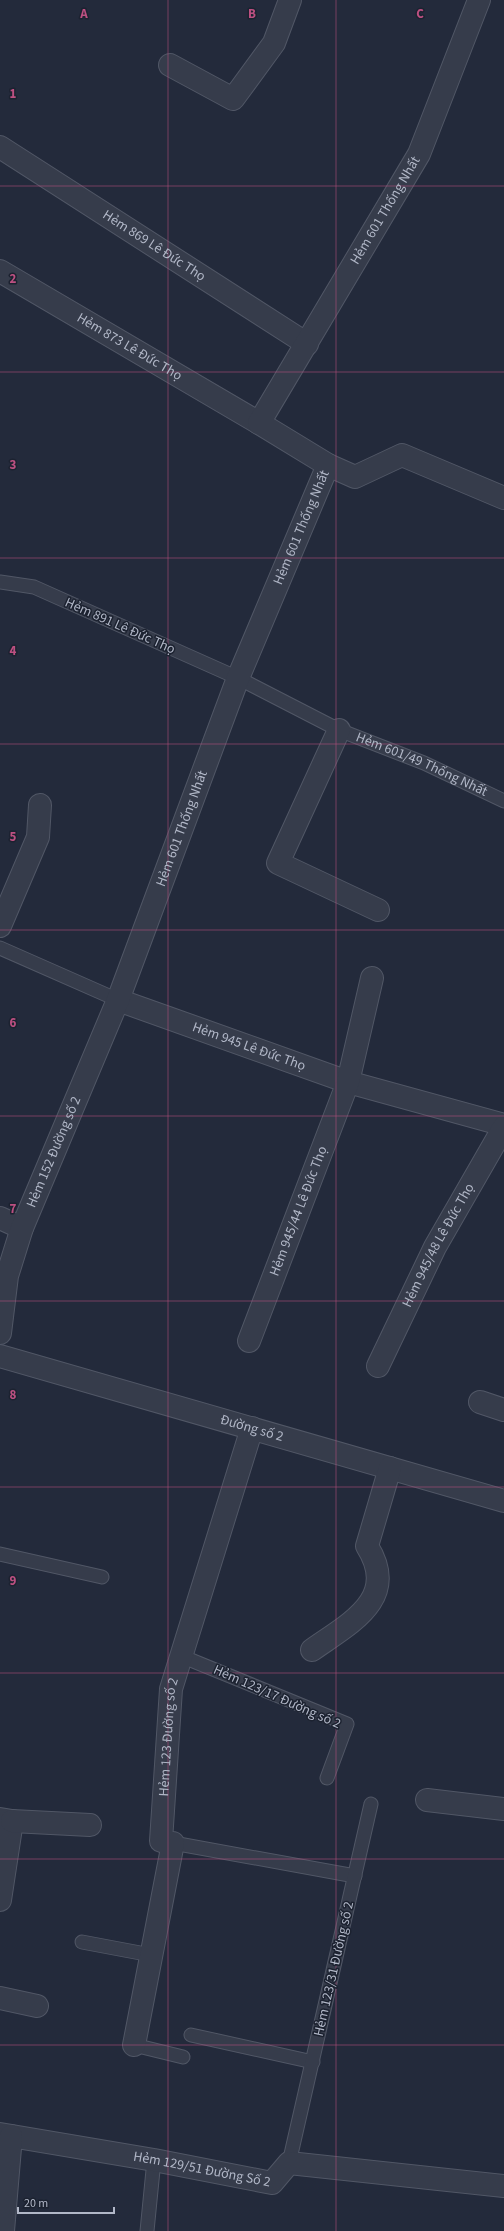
<svg xmlns="http://www.w3.org/2000/svg" width="504" height="2231" viewBox="0 0 504 2231" font-family="'Source Sans 3',sans-serif">
<rect width="100%" height="100%" fill="#232a3b"/>
<g fill="none" stroke-linecap="round" stroke-linejoin="round">
<defs>
<g id="service">
<path id="s1" d="M0,582L34,587L238,678L339,730L424,763L504,801"/>
<polyline points="0,948 118,1000"/>
<polyline points="0,1554 102,1577"/>
<polyline points="181,1656 347,1724 327,1778"/>
<polyline points="173,1843 355,1876"/>
<polyline points="82,1942 151,1955"/>
<polyline points="191,2035 313,2062"/>
<polyline points="134,2045 183,2057"/>
<polyline points="289,2163 371,1804"/>
<polyline points="147,2231 154,2160"/>
</g>
<g id="minor">
<polyline points="170,65 233,99 274,43 290,0"/>
<path id="s2" d="M0,147L307,344"/>
<path id="s3" d="M0,271L259,423"/>
<polyline points="328,465 355,477 402,455 504,498"/>
<polyline points="339,730 278,863 378,910"/>
<polyline points="0,926 38,837 40,805"/>
<path id="s4" d="M118,1000L348,1082L504,1125"/>
<polyline points="0,1218 22,1228"/>
<path id="s5" d="M0,1333L7,1276L22,1228L118,1000L238,678L328,465L259,423L419,154L479,0"/>
<path id="s6" d="M249,1341L348,1082L372,978"/>
<path id="s7" d="M0,1356L504,1501"/>
<path id="s8" d="M378,1366L435,1247L504,1127"/>
<polyline points="480,1402 504,1410"/>
<path d="M312,1650C350,1623 400,1599 367,1546L390,1468"/>
<polyline points="427,1800 504,1809"/>
<polyline points="0,1819 12,1821 0,1900"/>
<polyline points="12,1821 90,1825"/>
<polyline points="0,1998 37,2006"/>
<path id="s9" d="M134,2045L173,1843L161,1841L171,1689L252,1428"/>
<path id="s10" d="M0,2134L154,2160L272,2183L289,2163L504,2186"/>
<polyline points="3,2231 11,2136"/>
</g>
</defs>
<use href="#service" stroke="#515766" stroke-width="15"/>
<use href="#minor" stroke="#515766" stroke-width="24"/>
<use href="#service" stroke="#363c4b" stroke-width="13"/>
<use href="#minor" stroke="#363c4b" stroke-width="22"/>
</g>
<path fill="none" stroke="#bc5081" stroke-width="1" stroke-opacity="0.55" d="M168,0V2231M336,0V2231M0,186H504M0,372H504M0,558H504M0,744H504M0,930H504M0,1116H504M0,1301H504M0,1487H504M0,1673H504M0,1859H504M0,2045H504"/>
<g text-anchor="middle" dominant-baseline="central" stroke-width="3" stroke-linejoin="round" paint-order="stroke">
<g font-size="14" fill="#b1b7c7" stroke="#1c2230">
<text stroke="none"><textPath href="#s5" startOffset="1258">Hẻm 601 Thống Nhất</textPath></text>
<text stroke="none"><textPath href="#s2" startOffset="183">Hẻm 869 Lê Đức Thọ</textPath></text>
<text stroke="none"><textPath href="#s3" startOffset="150">Hẻm 873 Lê Đức Thọ</textPath></text>
<text stroke="none"><textPath href="#s5" startOffset="862">Hẻm 601 Thống Nhất</textPath></text>
<text transform="translate(120 626) rotate(24)">Hẻm 891 Lê Đức Thọ</text>
<text stroke="none"><textPath href="#s1" startOffset="461">Hẻm 601/49 Thống Nhất</textPath></text>
<text stroke="none"><textPath href="#s5" startOffset="538">Hẻm 601 Thống Nhất</textPath></text>
<text stroke="none"><textPath href="#s4" startOffset="139">Hẻm 945 Lê Đức Thọ</textPath></text>
<text stroke="none"><textPath href="#s5" startOffset="190">Hẻm 152 Đường số 2</textPath></text>
<text stroke="none"><textPath href="#s6" startOffset="139">Hẻm 945/44 Lê Đức Thọ</textPath></text>
<text stroke="none"><textPath href="#s8" startOffset="135">Hẻm 945/48 Lê Đức Thọ</textPath></text>
<text stroke="none"><textPath href="#s7" startOffset="262">Đường số 2</textPath></text>
<text transform="translate(277 1697) rotate(24)">Hẻm 123/17 Đường số 2</text>
<text stroke="none"><textPath href="#s9" startOffset="322">Hẻm 123 Đường số 2</textPath></text>
<text transform="translate(334 1969) rotate(-77)">Hẻm 123/31 Đường số 2</text>
<text stroke="none"><textPath href="#s10" startOffset="205">Hẻm 129/51 Đường Số 2</textPath></text>
</g>
</g>
<g font-size="13" text-anchor="middle" font-weight="bold" fill="#bc5081" stroke="#1c2230" stroke-width="3" stroke-linejoin="round" paint-order="stroke">
<text x="84" y="18">A</text>
<text x="252" y="18">B</text>
<text x="420" y="18">C</text>
<text x="13" y="98">1</text>
<text x="13" y="283">2</text>
<text x="13" y="469">3</text>
<text x="13" y="655">4</text>
<text x="13" y="841">5</text>
<text x="13" y="1027">6</text>
<text x="13" y="1213">7</text>
<text x="13" y="1399">8</text>
<text x="13" y="1585">9</text>
</g>
<path d="M18 2207v6h96v-6" fill="none" stroke="#b1b7c7" stroke-width="2"/>
<text x="24" y="2207" font-size="12" fill="#b1b7c7" stroke="#1c2230" stroke-width="3" paint-order="stroke">20 m</text>
</svg>
